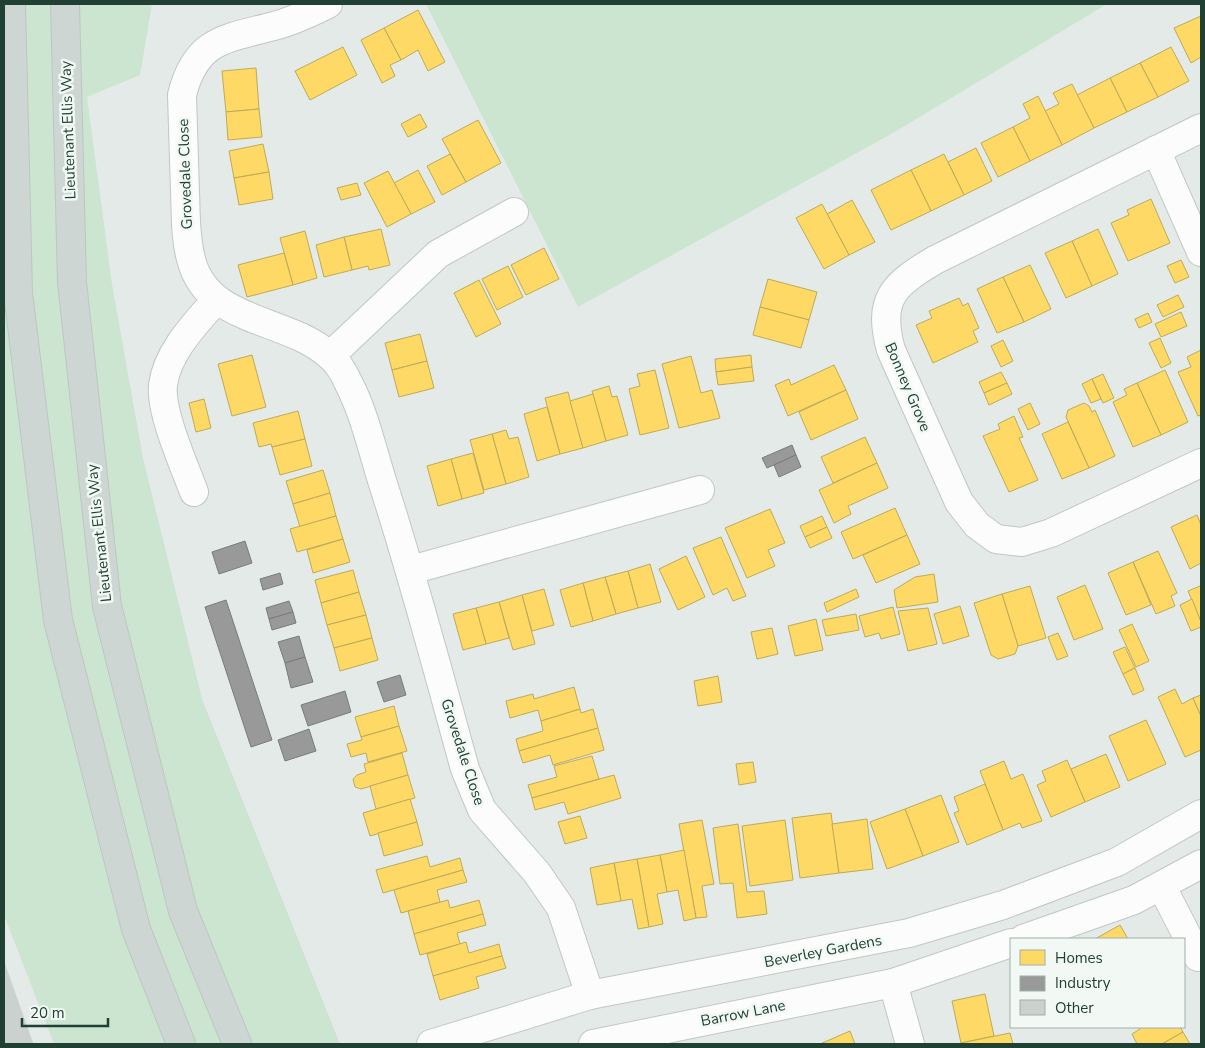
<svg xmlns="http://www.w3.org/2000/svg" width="1205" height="1048" viewBox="0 0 1205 1048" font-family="'Nunito Sans',sans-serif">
<rect width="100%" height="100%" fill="#e4eae7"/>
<g fill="#cbe5d0">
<polygon points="4,4 152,4 140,75 87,97 112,284 143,458 202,699 340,1044 54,1044 4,915"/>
<polygon points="426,4 1107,4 893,133 578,307"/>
</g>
<g fill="#ffd966" stroke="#bcab57">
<polygon points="418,10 445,62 428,71 418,50 401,60 384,28"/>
<polygon points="1201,16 1201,57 1191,63 1174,28"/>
<polygon points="384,28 401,60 390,65 395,76 382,83 361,40"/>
<polygon points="343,47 357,75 310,100 295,71"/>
<polygon points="1171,47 1189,81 1158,97 1140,63"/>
<polygon points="1140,63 1158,97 1127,112 1110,78"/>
<polygon points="256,68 259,109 226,112 222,71"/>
<polygon points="1110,78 1127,112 1094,128 1077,95"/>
<polygon points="1072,84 1094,128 1062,145 1045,111 1059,104 1053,93"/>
<polygon points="1038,96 1062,145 1030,161 1013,127 1030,118 1023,104"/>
<polygon points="259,109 262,137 228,140 226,112"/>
<polygon points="420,114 427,127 408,137 401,124"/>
<polygon points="478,120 501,163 466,182 442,139"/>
<polygon points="1013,127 1030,161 998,177 981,143"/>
<polygon points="263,144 269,172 234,178 229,151"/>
<polygon points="976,148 992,181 964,195 948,162"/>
<polygon points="450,154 466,182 442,195 427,166"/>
<polygon points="944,154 964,195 931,211 911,170"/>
<polygon points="418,170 435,202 411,214 394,183"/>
<polygon points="911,170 931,211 891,230 871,190"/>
<polygon points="388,171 411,214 387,227 364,183"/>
<polygon points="269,172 273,199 239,205 234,178"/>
<polygon points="357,183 361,195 341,200 337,188"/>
<polygon points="1151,199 1170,243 1128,261 1111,223 1129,215 1127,210"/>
<polygon points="852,200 875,242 849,255 827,214"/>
<polygon points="822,204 849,255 824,269 796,218"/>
<polygon points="381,229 390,265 369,270 368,266 352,270 344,237"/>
<polygon points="1098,229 1118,274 1092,286 1072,241"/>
<polygon points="305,231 317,278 293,285 280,238"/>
<polygon points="344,237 352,270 324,277 316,245"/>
<polygon points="1072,241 1092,286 1066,298 1045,253"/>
<polygon points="544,248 559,279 526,295 511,265"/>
<polygon points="284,253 293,285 247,297 238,265"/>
<polygon points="1181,260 1189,277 1175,283 1167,266"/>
<polygon points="1030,265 1051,309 1024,322 1003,277"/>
<polygon points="508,266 523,297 497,310 482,279"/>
<polygon points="1003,277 1024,322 997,333 977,289"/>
<polygon points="768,279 817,292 809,320 760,307"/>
<polygon points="479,280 501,324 476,337 454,293"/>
<polygon points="1178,295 1184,307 1163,317 1157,305"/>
<polygon points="959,298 963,306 968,303 979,328 973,331 978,342 933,363 916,325 932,318 929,311"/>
<polygon points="760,307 809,320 801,348 753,335"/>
<polygon points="1181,312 1187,326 1161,337 1155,324"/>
<polygon points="1148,313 1152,322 1139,328 1135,319"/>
<polygon points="420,334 427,361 392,370 385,343"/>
<polygon points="1160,338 1171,363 1161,368 1149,343"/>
<polygon points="1003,340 1013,361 1001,367 991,346"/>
<polygon points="1201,350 1201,415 1198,416 1178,372 1191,367 1187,357"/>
<polygon points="252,355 266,407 232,416 218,364"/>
<polygon points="751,355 752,367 716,372 715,359"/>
<polygon points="691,356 701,393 712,390 720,418 679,428 662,364"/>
<polygon points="427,361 434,388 399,397 392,370"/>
<polygon points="834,365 846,390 788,416 775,385 789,379 791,385"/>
<polygon points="752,367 754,381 718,385 716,372"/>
<polygon points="655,370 669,428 640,435 629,389 640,386 637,374"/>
<polygon points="1165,370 1188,422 1161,435 1137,383"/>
<polygon points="1001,372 1007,383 984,393 979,382"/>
<polygon points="1103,374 1114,398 1103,403 1092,379"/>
<polygon points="1092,379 1101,399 1091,403 1082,384"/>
<polygon points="1007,383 1012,394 989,405 984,393"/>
<polygon points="1137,383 1161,435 1133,447 1113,402 1127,395 1124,389"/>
<polygon points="609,386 612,397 617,396 628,435 606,441 592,391"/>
<polygon points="846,390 858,419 811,440 799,412"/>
<polygon points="568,392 583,448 560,454 545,398"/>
<polygon points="593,394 606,441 583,448 570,401"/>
<polygon points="204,399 211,428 196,432 189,403"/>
<polygon points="1030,403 1040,424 1028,430 1018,409"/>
<polygon points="1084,403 1089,406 1092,412 1095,410 1115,456 1089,468 1066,417 1068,410"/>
<polygon points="547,407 560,454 537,461 524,414"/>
<polygon points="298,411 305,439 272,447 271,444 259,447 253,423"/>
<polygon points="1014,416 1023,437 1019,438 1038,480 1009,492 983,436 1000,429 998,424"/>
<polygon points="1068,422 1089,468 1062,479 1042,434"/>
<polygon points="506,430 509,439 518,437 529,477 506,484 492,434"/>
<polygon points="492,434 506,484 484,490 470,440"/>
<polygon points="865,437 877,463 833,483 821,457"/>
<polygon points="305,439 312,466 280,475 272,447"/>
<polygon points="473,453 484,493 462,499 451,459"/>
<polygon points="451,459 462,499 438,506 427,466"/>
<polygon points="877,463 888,488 848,506 851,514 834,523 819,490"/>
<polygon points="323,470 330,493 293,504 286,481"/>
<polygon points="330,493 336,516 300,527 293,504"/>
<polygon points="895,508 907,535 853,559 841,532"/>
<polygon points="770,509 785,543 768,550 775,566 747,578 725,528"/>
<polygon points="1197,515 1201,525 1201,563 1190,569 1171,527"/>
<polygon points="336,516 343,539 297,552 290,529"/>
<polygon points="822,516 827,527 805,537 800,526"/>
<polygon points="827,527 832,538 810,548 805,537"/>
<polygon points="907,535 920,564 876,583 863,555"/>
<polygon points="721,537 746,596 733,601 727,588 713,595 693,548"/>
<polygon points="343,539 350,562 313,573 307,550"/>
<polygon points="1158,551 1177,593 1171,596 1175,606 1156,614 1133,562"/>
<polygon points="686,556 705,597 678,610 659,569"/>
<polygon points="1133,562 1151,605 1126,615 1108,573"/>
<polygon points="650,564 661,602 638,608 628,571"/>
<polygon points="353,570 359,592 321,603 315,580"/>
<polygon points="628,571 638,608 616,614 605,577"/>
<polygon points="934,574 938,602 897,608 894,590 915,577"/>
<polygon points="605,577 616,614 593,621 583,583"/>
<polygon points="583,583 593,621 571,627 560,590"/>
<polygon points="1085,585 1103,629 1074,640 1057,597"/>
<polygon points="1030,586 1046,638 1018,646 1002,594"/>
<polygon points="1200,586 1201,588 1201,622 1188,591"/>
<polygon points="544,589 554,625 532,631 522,595"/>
<polygon points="856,589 859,597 827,612 824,603"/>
<polygon points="359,592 366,615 327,625 321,603"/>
<polygon points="1002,594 1018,646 1015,654 998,659 991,655 974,603"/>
<polygon points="522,595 535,644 513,650 499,602"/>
<polygon points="1192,599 1201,622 1201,627 1191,631 1180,605"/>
<polygon points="499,602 509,638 486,644 476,608"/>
<polygon points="960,606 969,636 943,644 934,614"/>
<polygon points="893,607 900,634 881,639 879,633 865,637 859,616"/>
<polygon points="476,608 486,644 463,650 453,614"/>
<polygon points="928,608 937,644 908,651 898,611"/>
<polygon points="856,614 859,630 826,636 822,620"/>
<polygon points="366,615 372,638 334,648 327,625"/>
<polygon points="816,619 823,650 795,656 788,626"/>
<polygon points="1132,624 1149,661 1136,667 1119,630"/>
<polygon points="772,628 778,654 757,659 751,632"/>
<polygon points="1058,633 1068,656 1057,660 1048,637"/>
<polygon points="372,638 378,660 340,671 334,648"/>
<polygon points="1125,647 1135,668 1123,674 1113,652"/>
<polygon points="1135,668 1144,690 1133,695 1123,674"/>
<polygon points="718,676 722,702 698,706 694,681"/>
<polygon points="574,687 580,709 541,721 538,710 510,718 506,701 533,694 534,699"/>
<polygon points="1175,689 1182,704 1193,698 1201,716 1201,750 1185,757 1158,697"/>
<polygon points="1201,695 1201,716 1193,698"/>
<polygon points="394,706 399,726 361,737 355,717"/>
<polygon points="580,709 581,713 593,709 598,728 519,751 516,739 543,731 541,721"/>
<polygon points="1146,720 1166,764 1128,781 1109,736"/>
<polygon points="399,726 407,751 368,762 366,753 351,757 347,744 362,740 361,737"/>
<polygon points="598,728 604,750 553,765 550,755 523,763 519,751"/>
<polygon points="402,753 408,775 361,789 355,787 353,779 357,775 366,772 364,764"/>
<polygon points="1106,754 1120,787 1085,802 1071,769"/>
<polygon points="592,756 599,779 532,798 528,785 557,777 554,766"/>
<polygon points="1067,760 1085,802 1051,817 1037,785 1046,781 1042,771"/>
<polygon points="1004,761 1011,779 1023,774 1042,821 1022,828 1020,823 1003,830 980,771"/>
<polygon points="753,762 756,782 739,785 736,764"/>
<polygon points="408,775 415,798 376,809 370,786"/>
<polygon points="614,775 621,798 568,814 564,802 535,810 532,798"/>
<polygon points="985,784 1003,830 967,845 954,813 959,811 954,797"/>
<polygon points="941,795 959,842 923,856 905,809"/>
<polygon points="410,799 417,822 370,836 363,813"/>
<polygon points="905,809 923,856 887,869 870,822"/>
<polygon points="831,813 839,873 800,878 792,818"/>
<polygon points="580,816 587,838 565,844 558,822"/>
<polygon points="867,819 873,869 839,873 832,824"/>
<polygon points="702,820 714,884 702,886 707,917 696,918 679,824"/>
<polygon points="785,820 793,880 750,886 742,826"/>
<polygon points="417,822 423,845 384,856 378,833"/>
<polygon points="738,824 747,892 764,891 767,914 737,918 733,883 720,884 713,828"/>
<polygon points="684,850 696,918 684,921 678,890 667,892 660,855"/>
<polygon points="660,855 667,892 657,894 663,924 649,927 637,859"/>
<polygon points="427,856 430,867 460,858 463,870 383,893 376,870"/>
<polygon points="637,859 649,927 638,929 632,899 621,901 614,863"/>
<polygon points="614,863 621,901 597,905 590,868"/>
<polygon points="463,870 467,882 437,890 440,902 401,913 394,890"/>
<polygon points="448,900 450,908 479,900 483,914 414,934 408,911"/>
<polygon points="483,914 486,925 457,933 460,944 420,955 414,934"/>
<polygon points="1120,925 1128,939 1095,939"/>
<polygon points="466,942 469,953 499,944 502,956 433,976 427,954"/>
<polygon points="502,956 506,968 476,977 479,988 440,1000 433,976"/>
<polygon points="985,994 994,1036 961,1043 952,1001"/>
<polygon points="1139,1027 1180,1027 1183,1032 1162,1044 1137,1044 1132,1034 1140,1029"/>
<polygon points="850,1031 855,1044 820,1044"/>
<polygon points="1183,1032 1190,1044 1162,1044"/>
<polygon points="1010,1033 1013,1044 961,1044 961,1043"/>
</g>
<g fill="#999" stroke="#747e7a">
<polygon points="792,445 796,455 767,468 762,458"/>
<polygon points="796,455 801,467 779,477 774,465"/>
<polygon points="245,541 252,563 219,574 212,552"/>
<polygon points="280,573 283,584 263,590 260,579"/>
<polygon points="226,600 272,740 251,747 205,607"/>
<polygon points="289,601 293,612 269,619 266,608"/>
<polygon points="293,612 296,623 272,630 269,619"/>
<polygon points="299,636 305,657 285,663 278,642"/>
<polygon points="305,657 313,682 291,688 285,663"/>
<polygon points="400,675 406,695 384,702 377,682"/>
<polygon points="345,691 351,712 308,726 301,705"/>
<polygon points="309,729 316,751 285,761 278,740"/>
</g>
<polygon fill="#cad1ce" stroke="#cdd3d0" points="4,962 33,1044 4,1044"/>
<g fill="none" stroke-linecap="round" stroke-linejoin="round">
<defs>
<g id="minor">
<path d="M328,4C310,13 293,21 274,26C225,39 196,39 182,95C183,127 184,160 185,192C186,214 185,237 191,259C207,324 286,317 329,355C338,362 344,373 349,384C365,415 373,453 384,487C414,580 439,675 465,769L482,810L537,873L561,908L590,995"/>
<path d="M1201,128L935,260C893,285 877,299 891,350L959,502L977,525L996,539L1022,542L1051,533L1201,463"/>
<polyline points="1156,150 1201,252"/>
<polyline points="330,356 438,254 514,212"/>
<path d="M194,492C184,465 160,412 163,385C167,352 196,323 216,300"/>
<polyline points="411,570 700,490"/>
<polyline points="1162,887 1198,957"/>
<polyline points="1023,939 1134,900 1201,864"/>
<polyline points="893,983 910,1044"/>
<polyline points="431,1044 590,995 909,933 1003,905 1117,862 1201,814"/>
<polyline points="593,1044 893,983 1011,943"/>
</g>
<g id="major">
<polyline points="11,4 18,293 58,620 136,929 181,1044"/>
<polyline points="65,4 72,282 107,606 183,911 237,1044"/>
</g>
</defs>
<use href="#minor" stroke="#c1c7c4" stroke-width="30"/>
<use href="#major" stroke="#bcc7c2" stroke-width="30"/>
<use href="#minor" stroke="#fbfcfb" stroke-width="28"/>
<use href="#major" stroke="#cdd6d3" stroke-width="28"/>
</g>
<g text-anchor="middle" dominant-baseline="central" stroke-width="5" stroke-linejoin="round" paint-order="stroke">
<g font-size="15" fill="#1f4033" stroke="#f2f9f5">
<text transform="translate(68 130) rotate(-92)">Lieutenant Ellis Way</text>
<text transform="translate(185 174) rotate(-92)">Grovedale Close</text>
<text transform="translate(908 387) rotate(67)">Bonney Grove</text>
<text transform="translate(99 533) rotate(-96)">Lieutenant Ellis Way</text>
<text transform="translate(463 752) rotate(72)">Grovedale Close</text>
<text transform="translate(823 951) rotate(-11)">Beverley Gardens</text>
<text transform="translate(743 1013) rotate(-11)">Barrow Lane</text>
</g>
</g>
<rect width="1205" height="1048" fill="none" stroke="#1f4033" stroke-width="10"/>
<rect x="1010" y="938" width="175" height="90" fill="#f2f9f5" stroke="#9eafa7"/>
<rect x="1020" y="950" width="25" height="15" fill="#ffd966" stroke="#9eafa7"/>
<text x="1055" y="963" font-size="15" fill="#1f4033">Homes</text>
<rect x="1020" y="976" width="25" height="15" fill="#999999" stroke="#9eafa7"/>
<text x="1055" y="988" font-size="15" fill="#1f4033">Industry</text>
<rect x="1020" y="1000" width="25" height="15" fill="#cad1ce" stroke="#9eafa7"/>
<text x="1055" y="1013" font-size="15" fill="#1f4033">Other</text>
<path d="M22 1018v8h86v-8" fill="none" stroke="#1f4033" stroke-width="2.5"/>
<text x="30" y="1018" font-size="15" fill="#1f4033" stroke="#f2f9f5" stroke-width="4" paint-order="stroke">20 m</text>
</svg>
